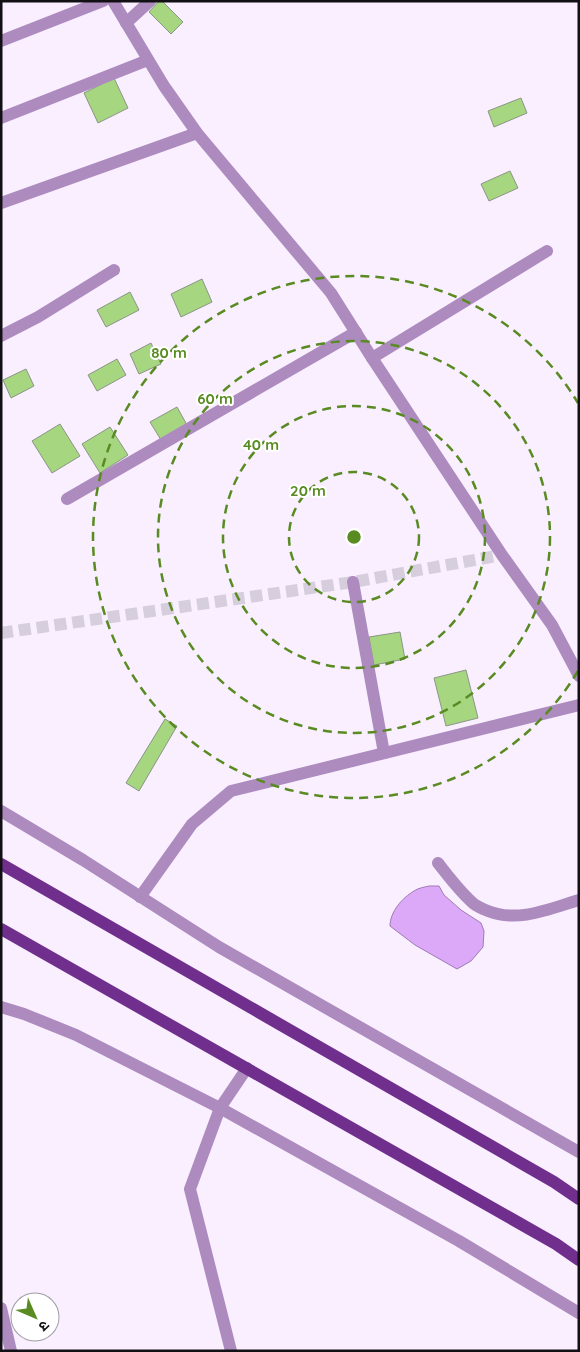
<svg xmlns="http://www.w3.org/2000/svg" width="580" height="1352" viewBox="0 0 580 1352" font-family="Quicksand,'Noto Sans Devanagari',sans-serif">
<rect width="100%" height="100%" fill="#f9efff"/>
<path fill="#dca8f8" stroke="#a07ab4" d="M429,886H439L444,895L461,910L481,923L484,931L483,947L471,961L457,969L415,945L390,926C390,912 402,898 414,891C418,888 425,887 429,886Z"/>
<g fill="#a7d681" stroke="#8b9486">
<polygon points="159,1 162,1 183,22 171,34 149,12"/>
<polygon points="114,78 128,108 98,123 84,93"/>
<polygon points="521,98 527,113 494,127 488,111"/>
<polygon points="510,171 518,188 489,201 481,184"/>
<polygon points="202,279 212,302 181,317 171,294"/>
<polygon points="130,292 139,310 106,327 97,310"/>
<polygon points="151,343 161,364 139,374 130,354"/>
<polygon points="117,359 126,375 97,391 88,375"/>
<polygon points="26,369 34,386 11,398 3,380"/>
<polygon points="177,407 187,425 161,440 150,422"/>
<polygon points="60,424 80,456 52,473 32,441"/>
<polygon points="110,427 128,455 100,473 82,444"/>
<polygon points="400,632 405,659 374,665 369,637"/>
<polygon points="466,670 478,718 446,726 434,678"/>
<polygon points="165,719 177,726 139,791 126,783"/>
</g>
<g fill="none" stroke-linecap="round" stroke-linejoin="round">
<polyline stroke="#d6cedc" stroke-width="12" stroke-dasharray="12 6" stroke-linecap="butt" points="1,633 353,582 502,555"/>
<g stroke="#ad8bbf" stroke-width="12">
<polyline points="113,1 164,86 197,133 331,293 372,358 502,555 552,625 579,676"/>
<polyline points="126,23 150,1"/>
<polyline points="1,41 103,1"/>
<polyline points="1,118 148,60"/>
<polyline points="1,203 197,133"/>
<polyline points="1,336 38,317 114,270"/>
<polyline points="372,358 547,251"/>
<polyline points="67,499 356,332"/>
<polyline points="353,582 384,753"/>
<polyline points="1,811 83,860 219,947 579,1152"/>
<path d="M438,863C449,877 460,892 474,904C478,907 483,909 488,911C518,923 549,909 579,900"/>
<polyline points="140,897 192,824 231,791 579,705"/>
<polyline points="1,1007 24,1014 76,1035 220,1108 459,1241 579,1313"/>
<polyline points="1,1308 11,1351"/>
<polyline points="231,1351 190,1189 220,1108 247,1068"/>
</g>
<g stroke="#702f8d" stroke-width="12">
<polyline points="1,864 554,1182 579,1199"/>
<polyline points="1,929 556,1244 579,1260"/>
</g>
</g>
<g fill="none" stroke="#598b22" stroke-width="2.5" stroke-dasharray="9 6">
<circle cx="354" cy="537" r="65"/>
<circle cx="354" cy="537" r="131"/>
<circle cx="354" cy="537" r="196"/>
<path d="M578 671A261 261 0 1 1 578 403"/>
</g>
<circle cx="354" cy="537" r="8" fill="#598b22" stroke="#fff" stroke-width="2.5"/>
<g font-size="15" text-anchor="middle" font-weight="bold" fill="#598b22" stroke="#fff" stroke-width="4" stroke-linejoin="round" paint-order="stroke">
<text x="169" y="358">80 m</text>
<text x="215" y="404">60 m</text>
<text x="261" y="450">40 m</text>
<text x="308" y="496">20 m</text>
</g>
<rect width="580" height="1352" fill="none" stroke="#131015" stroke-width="5"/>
<g transform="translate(35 1317) rotate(135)"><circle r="24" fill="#ffffff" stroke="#a19fa1"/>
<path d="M0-4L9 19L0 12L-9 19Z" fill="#598b22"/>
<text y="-8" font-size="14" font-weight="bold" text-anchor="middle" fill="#131015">उ</text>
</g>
</svg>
